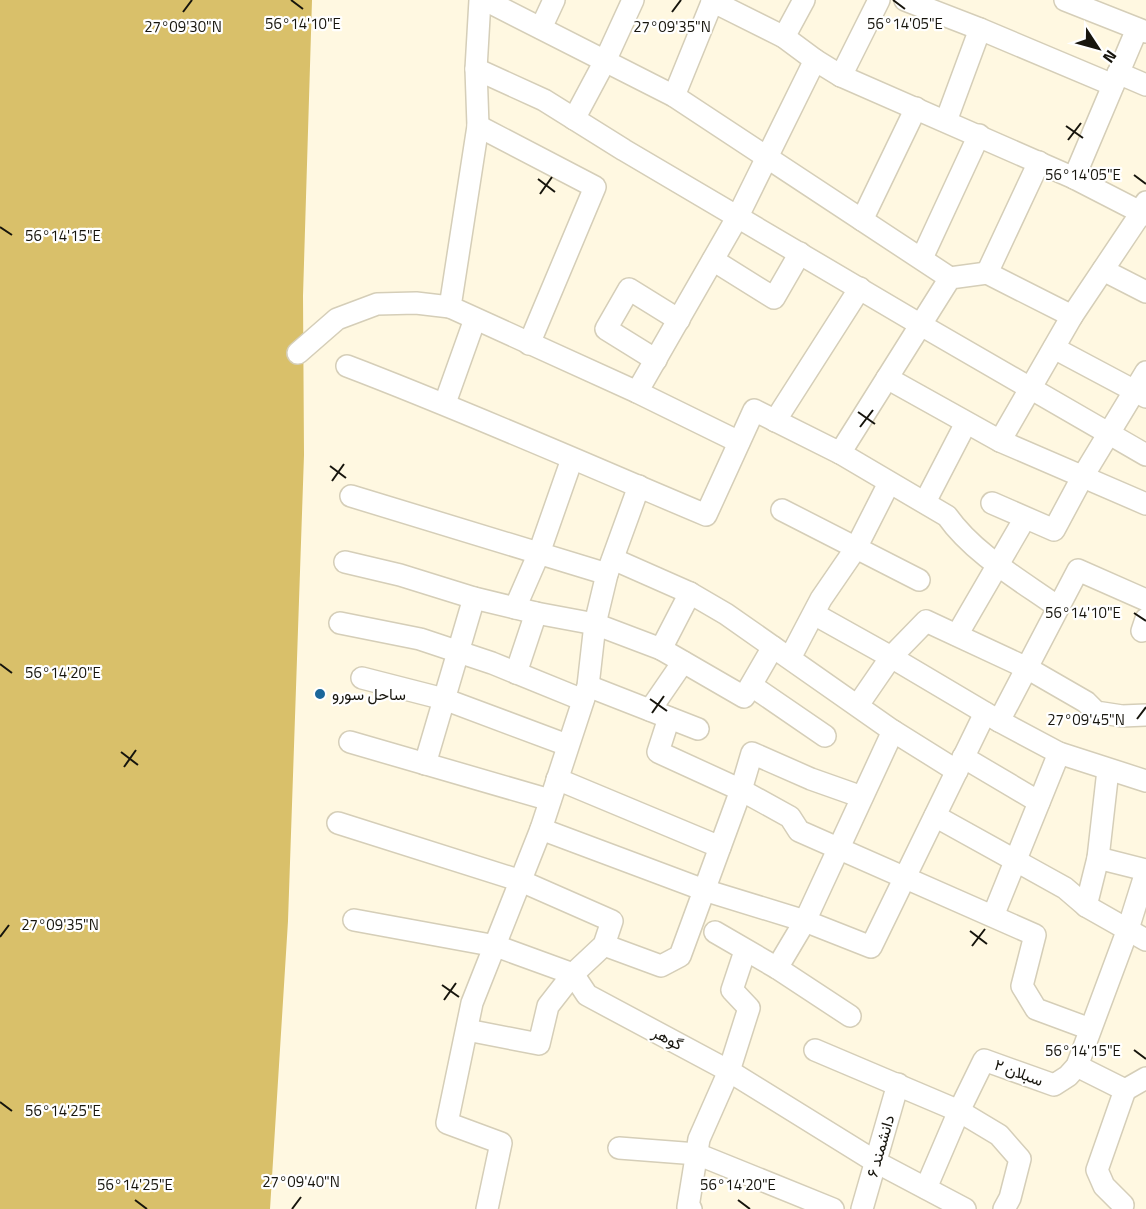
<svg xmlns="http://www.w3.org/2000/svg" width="1146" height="1209" viewBox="0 0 1146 1209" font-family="'Titillium Web',Vazirmatn,sans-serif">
<rect width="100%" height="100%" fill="#fff8e1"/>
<polygon fill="#d9c06a" points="0,0 312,0 303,296 304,455 288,921 270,1209 0,1209"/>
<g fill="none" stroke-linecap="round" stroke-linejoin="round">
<defs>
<g id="minor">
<polyline points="480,0 476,69 478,126 450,307 637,392 739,442"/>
<polyline points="485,0 674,96 950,278"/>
<polyline points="905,0 980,29 1113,85"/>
<polyline points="1065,0 1146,32"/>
<polyline points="712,1 784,37 815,60"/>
<polyline points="541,28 554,0"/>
<polyline points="784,37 804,0"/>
<polyline points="476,69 544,100 624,150 921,325 1146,455"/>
<polyline points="1118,73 1146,85"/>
<polyline points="841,76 879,0"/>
<polyline points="674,96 713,0"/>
<polyline points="574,119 605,61 633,0"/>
<polyline points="946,121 980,29"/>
<polyline points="478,126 595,187 529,344"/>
<polyline points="1074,178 1137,29"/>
<polyline points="862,220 916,108"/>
<polyline points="922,258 979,135"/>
<polyline points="713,260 774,298 800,253"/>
<polyline points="1103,270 1146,292"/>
<polyline points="987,273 1039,162"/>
<polyline points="1054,348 1146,397"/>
<polyline points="298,353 337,319 377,304 416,303 450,307"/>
<polyline points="656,360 606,329 629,289 679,320"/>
<path d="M347,366C468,412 587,465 706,515L754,410L840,453L950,278L987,273L1072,316"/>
<polyline points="887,378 1000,441 1146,504"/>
<polyline points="637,392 738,216 815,60 841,76 1074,178 1146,215"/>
<polyline points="445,403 475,319"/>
<polyline points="775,421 860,288"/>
<polyline points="1000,441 1072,316 1141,213 1146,202"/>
<path d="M840,453L947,516C974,554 1020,580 1058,607"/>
<polyline points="351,496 607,574"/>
<polyline points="925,502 966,423"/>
<polyline points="992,503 1054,530 1083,476 1146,372"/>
<polyline points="782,510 919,580"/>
<polyline points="613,559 690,593 726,614 893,731 957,771"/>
<polyline points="345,562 400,575 474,598 536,613 595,624 661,649 744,697 773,647"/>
<polyline points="515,608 539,553 572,459"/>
<polyline points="814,614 891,657 999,721 1059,753 1146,781"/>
<polyline points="340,623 420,639 492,663 583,700"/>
<polyline points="1142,631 1146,619"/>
<polyline points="957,635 1025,518"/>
<polyline points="661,649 690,593"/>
<polyline points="790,658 821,599 856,548 889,483"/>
<polyline points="516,673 536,613"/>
<polyline points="362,678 444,699 567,745"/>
<polyline points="588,686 698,729"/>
<polyline points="752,686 825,736"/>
<polyline points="858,705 891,657 926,621 1027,668 1086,702 1096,712 1122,716 1146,715"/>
<polyline points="650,710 683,662"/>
<polyline points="669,718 658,752 741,790 790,817 799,831 1035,935 1022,986 1036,1009 1090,1029"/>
<polyline points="999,721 1078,570 1146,600"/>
<polyline points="350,742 550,800"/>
<polyline points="963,757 1039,802"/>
<polyline points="425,764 474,598"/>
<polyline points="557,779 720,847"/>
<polyline points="935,816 1065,888 1086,906 1146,940"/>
<polyline points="338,823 521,881 612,921 604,945 573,974 548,1006 539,1044 467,1030"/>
<polyline points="541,829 704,890 805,921 871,947 985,713"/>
<polyline points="1098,858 1146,870"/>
<polyline points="1086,906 1098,858 1108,770"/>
<polyline points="993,916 1059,753"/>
<polyline points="354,920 496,946 573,974 587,995 729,1071 876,1162 965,1209"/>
<polyline points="715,932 777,968 850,1016"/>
<polyline points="604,945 661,966 680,956 741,790 752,753 811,779 862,797"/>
<polyline points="777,968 805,921 893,731"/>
<polyline points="815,1050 959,1111 984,1060 1054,1085 1068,1076 1077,1066 1128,929 1146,872"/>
<polyline points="1077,1066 1125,1090 1146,1078"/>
<polyline points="619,1148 697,1154 833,1209"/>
<polyline points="926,1188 959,1111 999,1135 1020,1159 1010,1198 1004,1209"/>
<polyline points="1123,1205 1104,1186 1097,1170 1125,1090"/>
<polyline points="487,1209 501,1143 447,1123 472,1003 541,829 588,686 595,624 607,574 639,486"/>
<polyline points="691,1209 688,1207 699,1139 729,1071 749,1008 732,990 745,951"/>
<polyline points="862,1209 898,1084"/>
</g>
</defs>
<use href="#minor" stroke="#d5ceb8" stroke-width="24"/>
<use href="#minor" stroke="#fff" stroke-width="21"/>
</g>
<path fill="none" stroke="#17150d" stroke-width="2" d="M291,0L303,9M893,0L905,9M183,12L192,0M672,12L681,0M1066,126L1083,138M1068,140L1081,123M1134,175L1146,184M538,179L555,192M540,194L552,177M0,227L12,235M858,412L875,424M860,427L873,410M330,466L346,478M332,481L344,464M1134,613L1146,621M0,664L12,673M650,699L667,711M652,713L664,696M1137,719L1146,707M121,752L138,765M124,767L136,750M970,931L987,944M0,937L9,925M972,946L985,929M442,985L459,997M444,1000L456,983M1134,1050L1146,1059M0,1102L12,1111M135,1200L147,1209M738,1200L750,1209M292,1209L301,1197"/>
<circle fill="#1b679a" stroke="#fff" stroke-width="2" cx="320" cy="694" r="6"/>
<g text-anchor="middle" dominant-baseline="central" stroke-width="4.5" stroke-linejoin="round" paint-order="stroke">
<g font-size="16" fill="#17150d" stroke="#fff" text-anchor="start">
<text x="332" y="694">ساحل سورو</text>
</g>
<g font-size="16" fill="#17150d" stroke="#fff">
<text transform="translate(668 1038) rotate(28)">گوهر</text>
<text transform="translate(1019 1072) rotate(20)">سبلان ۲</text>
<text transform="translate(880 1146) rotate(-74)">دانشمند ۶</text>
</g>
</g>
<g font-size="15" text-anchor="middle" fill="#17150d" stroke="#fff" stroke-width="4.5" stroke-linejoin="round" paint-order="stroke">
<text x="303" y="29">56°14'10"E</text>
<text x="905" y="29">56°14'05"E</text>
<text x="672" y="32">27°09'35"N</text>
<text x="183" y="32">27°09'30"N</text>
<text x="1083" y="180">56°14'05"E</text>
<text x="63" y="241">56°14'15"E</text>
<text x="1083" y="618">56°14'10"E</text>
<text x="63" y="678">56°14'20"E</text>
<text x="1086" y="725">27°09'45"N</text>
<text x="60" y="930">27°09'35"N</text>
<text x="1083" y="1056">56°14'15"E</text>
<text x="63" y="1116">56°14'25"E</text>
<text x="301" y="1187">27°09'40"N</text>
<text x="135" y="1190">56°14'25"E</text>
<text x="738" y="1190">56°14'20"E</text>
</g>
<g transform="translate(1098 48) rotate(126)" stroke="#ffffff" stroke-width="4.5" paint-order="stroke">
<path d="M0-4.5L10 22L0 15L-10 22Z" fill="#17150d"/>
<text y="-9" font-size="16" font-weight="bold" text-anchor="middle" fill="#17150d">N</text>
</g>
</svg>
